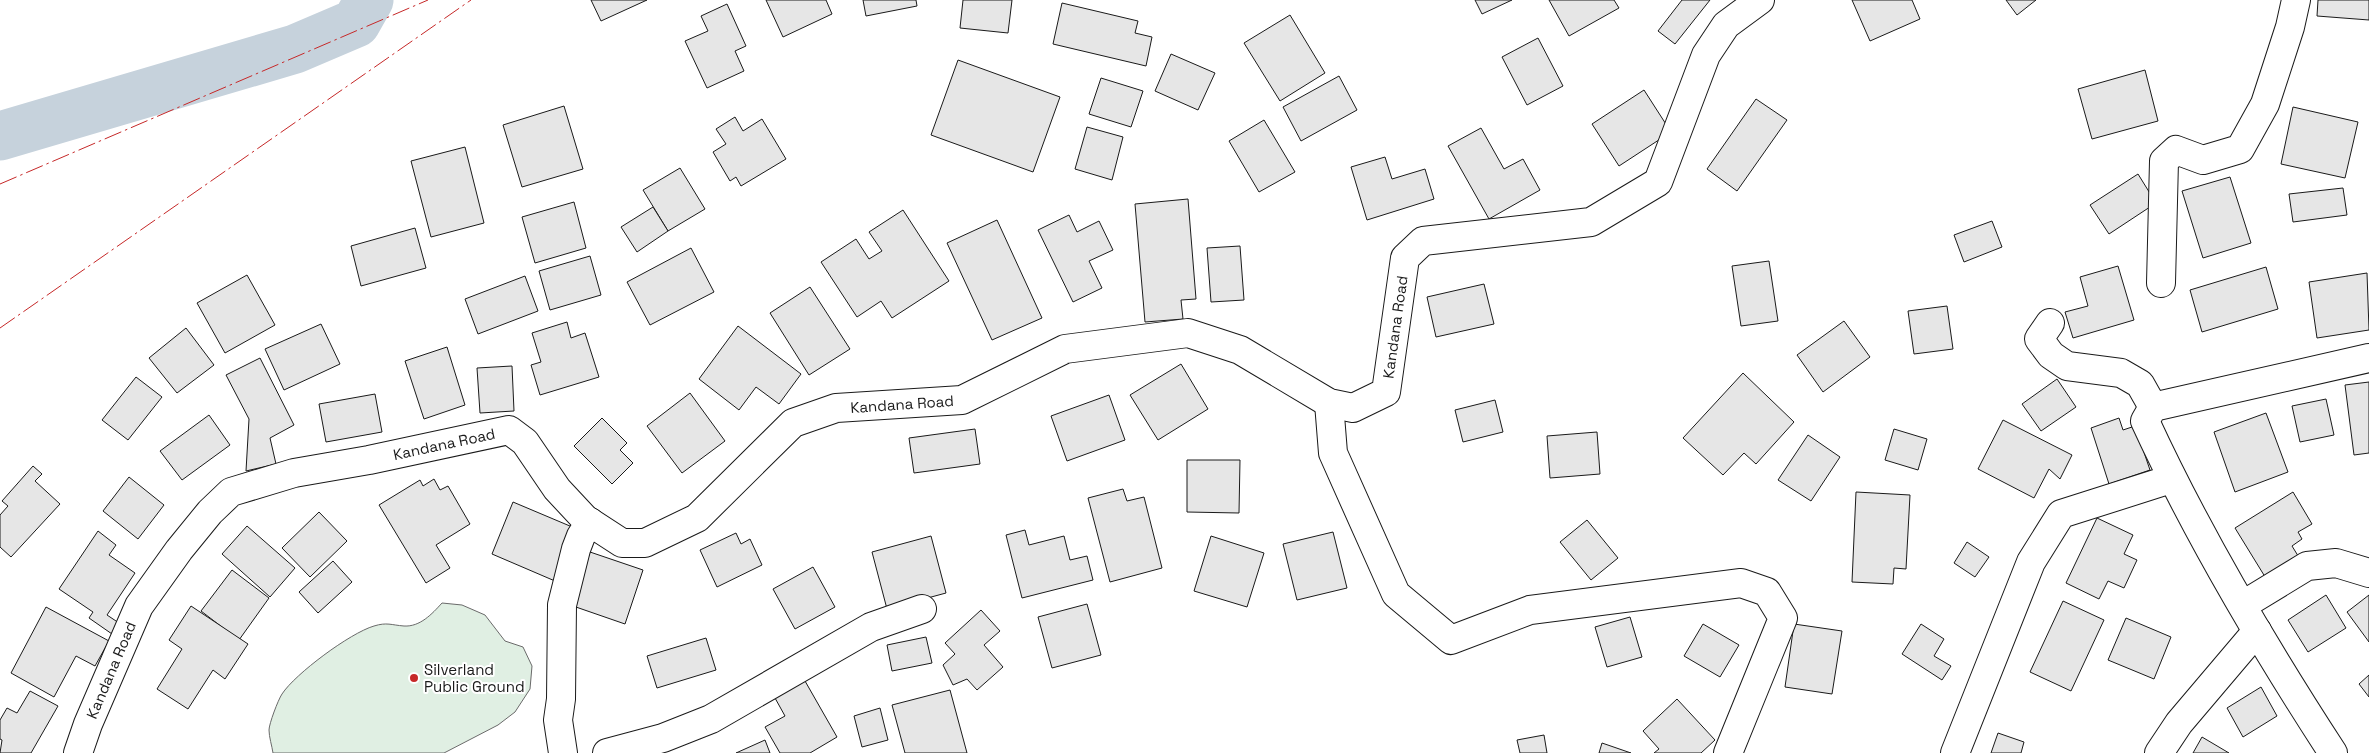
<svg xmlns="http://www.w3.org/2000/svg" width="2369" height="753" viewBox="0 0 2369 753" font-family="'Space Grotesk',sans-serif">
<rect width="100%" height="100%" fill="#fff"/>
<path fill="#e0efe3" stroke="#6a6a6a" d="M442,603L462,605L485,615L505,641L523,647L532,666L530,689L515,712L498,725L444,753H273C272,746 269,737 269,730C269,724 278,700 282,694C295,674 350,633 374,626C387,622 391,625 404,626C420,627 432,614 442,603Z"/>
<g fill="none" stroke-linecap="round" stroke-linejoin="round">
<polyline stroke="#c6d2dc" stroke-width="49" points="0,136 295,49 356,23 369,0"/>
</g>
<g fill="#e6e6e6" stroke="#1a1a1a">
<polygon points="591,0 647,0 601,21"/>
<polygon points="766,0 826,0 832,14 783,37"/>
<polygon points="863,0 916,0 917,6 866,16"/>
<polygon points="963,0 1012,0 1008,33 960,28"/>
<polygon points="1475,0 1512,0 1482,14"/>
<polygon points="1549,0 1614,0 1619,8 1569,36"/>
<polygon points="1682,0 1710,0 1675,44 1658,31"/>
<polygon points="1852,0 1912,0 1920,19 1870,41"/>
<polygon points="2006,0 2036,0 2017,15"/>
<polygon points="2318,0 2369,0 2369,20 2317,16"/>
<polygon points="1062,3 1138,21 1135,33 1152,37 1146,66 1053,44"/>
<polygon points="727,4 746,46 735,51 744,71 707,88 685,41 708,31 701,16"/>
<polygon points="1290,15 1325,73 1280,101 1244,43"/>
<polygon points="1538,38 1563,86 1527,105 1502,57"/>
<polygon points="1171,54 1215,73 1198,110 1155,91"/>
<polygon points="958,60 1060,97 1033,172 931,135"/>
<polygon points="2145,70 2158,121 2092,139 2078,89"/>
<polygon points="1339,76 1357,110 1301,141 1283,107"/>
<polygon points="1101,78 1143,91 1131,127 1089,114"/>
<polygon points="1644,90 1671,132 1619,166 1592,124"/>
<polygon points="1756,99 1787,120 1737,191 1707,169"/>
<polygon points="564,106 583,169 522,187 503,125"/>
<polygon points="2293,107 2358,122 2345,178 2281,164"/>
<polygon points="735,117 743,131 762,119 786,159 741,186 736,177 730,181 713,152 726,144 716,129"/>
<polygon points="1264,120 1295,172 1259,192 1229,141"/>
<polygon points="1087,127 1123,137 1112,180 1075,169"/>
<polygon points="1481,128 1504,169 1523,159 1540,190 1489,219 1448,146"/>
<polygon points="465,147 484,223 431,237 411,161"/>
<polygon points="1385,157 1392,179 1425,169 1434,199 1367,220 1351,167"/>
<polygon points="680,168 705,209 668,231 643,190"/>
<polygon points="2138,174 2156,203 2109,234 2090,205"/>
<polygon points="2230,177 2251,243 2203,258 2182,191"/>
<polygon points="2343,188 2347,215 2293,222 2289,194"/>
<polygon points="1188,199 1196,299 1181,300 1183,319 1145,322 1135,204"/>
<polygon points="574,202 586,248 535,263 522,217"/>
<polygon points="653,207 668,231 637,252 621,227"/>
<polygon points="903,210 949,281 892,318 881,301 857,317 821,262 856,239 869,259 882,251 869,232"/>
<polygon points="1069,215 1077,232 1099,221 1113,250 1089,261 1102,288 1073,302 1038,230"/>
<polygon points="997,220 1042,318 992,340 947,243"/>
<polygon points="1992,221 2002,247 1964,262 1954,235"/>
<polygon points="415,228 426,268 361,286 351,246"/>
<polygon points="1240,246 1244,300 1211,302 1207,248"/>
<polygon points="691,248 714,292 650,325 627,282"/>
<polygon points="590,256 601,295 550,310 539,271"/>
<polygon points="1769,261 1778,321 1741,326 1732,266"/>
<polygon points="2118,266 2134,320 2073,338 2065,312 2088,306 2080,277"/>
<polygon points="2266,267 2278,309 2202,332 2190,290"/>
<polygon points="2367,273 2369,330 2317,338 2309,282"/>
<polygon points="247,275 275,325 225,353 197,303"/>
<polygon points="525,276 538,311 478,334 465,299"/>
<polygon points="1484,284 1494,324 1436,337 1427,297"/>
<polygon points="810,287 850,349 809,375 770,313"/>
<polygon points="1947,306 1953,349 1914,354 1908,311"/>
<polygon points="1844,321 1870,357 1823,392 1797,355"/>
<polygon points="567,322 571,338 585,333 599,377 540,395 531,365 541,362 532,333"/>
<polygon points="321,324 340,364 284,390 265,349"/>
<polygon points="738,326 801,374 779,404 756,387 739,410 699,379"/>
<polygon points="186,328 214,365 177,393 149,358"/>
<polygon points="447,347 465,405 424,419 405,361"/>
<polygon points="260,358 294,425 270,438 276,464 246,471 249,419 226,375"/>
<polygon points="1181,364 1208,409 1158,440 1130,395"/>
<polygon points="512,366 514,411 480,413 477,368"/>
<polygon points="1743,373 1794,422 1756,464 1744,453 1723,475 1683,438"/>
<polygon points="136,377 162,397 128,440 102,420"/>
<polygon points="2057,379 2076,407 2041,431 2022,404"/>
<polygon points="2369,382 2369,453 2354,455 2345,385"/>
<polygon points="690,393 725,441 682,473 647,426"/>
<polygon points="375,394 382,432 326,442 319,404"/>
<polygon points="1109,395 1125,440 1067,461 1051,416"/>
<polygon points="2326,399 2334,435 2300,442 2292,406"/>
<polygon points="1495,400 1503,432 1463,442 1455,410"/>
<polygon points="2266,413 2288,472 2235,492 2214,432"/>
<polygon points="209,415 230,445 182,480 160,451"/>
<polygon points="602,418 627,443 620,450 633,463 612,484 574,446"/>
<polygon points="2119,418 2123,430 2135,426 2150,470 2109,484 2091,428"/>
<polygon points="2003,420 2072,455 2060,479 2049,469 2034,498 1978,469"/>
<polygon points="975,429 980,464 914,473 909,438"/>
<polygon points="1894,429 1927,439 1918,470 1885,460"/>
<polygon points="1597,432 1600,474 1550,478 1547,436"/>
<polygon points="1808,435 1840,457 1811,501 1778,480"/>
<polygon points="1187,460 1240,460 1239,513 1187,512"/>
<polygon points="33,466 42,474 35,481 60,504 11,557 0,547 0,515 8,506 2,501"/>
<polygon points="129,477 164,505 138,539 103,511"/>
<polygon points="434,479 440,490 448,486 470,524 436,545 450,568 426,583 379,505 420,480 423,486"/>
<polygon points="1123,489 1127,501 1144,497 1162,568 1110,582 1088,498"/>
<polygon points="1856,492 1910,495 1906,569 1894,568 1893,584 1852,582"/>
<polygon points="2293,492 2312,524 2298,532 2302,539 2292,546 2300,559 2267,580 2235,528"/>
<polygon points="513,502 577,529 555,581 492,554"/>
<polygon points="319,512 347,541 310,577 282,548"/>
<polygon points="2097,518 2133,535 2124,554 2137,560 2124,588 2108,581 2099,599 2066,583"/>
<polygon points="1587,520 1618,558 1591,580 1560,542"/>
<polygon points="247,526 295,568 270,597 222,554"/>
<polygon points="1025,530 1029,545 1064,536 1070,560 1087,556 1093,580 1022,598 1006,535"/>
<polygon points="98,531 116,545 109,555 135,573 107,615 119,623 112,634 89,618 93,612 59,589"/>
<polygon points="1333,532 1347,588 1297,600 1283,544"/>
<polygon points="736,533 741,544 750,539 762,565 717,587 700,550"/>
<polygon points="931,536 946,593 887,609 872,552"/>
<polygon points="1211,536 1264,553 1247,607 1194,591"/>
<polygon points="1967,542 1989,557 1975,577 1954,563"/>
<polygon points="590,552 643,570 625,624 573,606"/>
<polygon points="333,561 352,582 318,613 299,592"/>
<polygon points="813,567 835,607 795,629 773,589"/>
<polygon points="232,570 269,598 239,640 201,611"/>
<polygon points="2326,595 2346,628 2308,652 2288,620"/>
<polygon points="2369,595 2369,642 2347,612"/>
<polygon points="2063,601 2104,620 2071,691 2030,672"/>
<polygon points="1087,604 1101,655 1052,668 1038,617"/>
<polygon points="191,606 248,644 225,679 213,670 188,709 157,689 182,649 169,640"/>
<polygon points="46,607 109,641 95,666 76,656 54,697 11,673"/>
<polygon points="981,610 1000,631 984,645 1003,667 977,690 967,679 953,685 943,665 955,654 945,643"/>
<polygon points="1630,617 1642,657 1607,667 1595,627"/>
<polygon points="2126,618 2171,637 2154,679 2108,660"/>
<polygon points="1703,624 1739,645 1720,677 1684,656"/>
<polygon points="1794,624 1842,631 1832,694 1785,687"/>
<polygon points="1921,624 1944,639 1934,656 1951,666 1942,680 1902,654"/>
<polygon points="926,637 932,663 892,671 887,645"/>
<polygon points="706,638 716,670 657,688 647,656"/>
<polygon points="2369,675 2369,697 2359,684"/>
<polygon points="805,681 837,737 810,753 780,753 765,727 785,716 775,698"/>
<polygon points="2261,687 2277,716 2243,737 2227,708"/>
<polygon points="950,690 967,753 905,753 892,705"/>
<polygon points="30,691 58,706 31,753 0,753 2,740 0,739 0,720 7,708 17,713"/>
<polygon points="1677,699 1715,740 1701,753 1654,753 1659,749 1643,731"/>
<polygon points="880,708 888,740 862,747 854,716"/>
<polygon points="1998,733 2024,742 2021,753 1991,753"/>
<polygon points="1544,735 1547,753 1520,753 1517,740"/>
<polygon points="2202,737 2229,753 2193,753"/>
<polygon points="765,740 770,753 736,753"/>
<polygon points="1602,743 1631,753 1599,753"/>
</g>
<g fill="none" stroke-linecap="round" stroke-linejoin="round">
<defs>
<g id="minor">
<polyline points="2161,283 2164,161 2176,150 2203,160 2240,149 2265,104 2290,27 2296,0"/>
<polyline points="2050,323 2039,339 2051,355 2067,366 2121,373 2140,384 2153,407"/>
<polyline points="1329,403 1333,453 1396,594 1451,640 1530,610 1741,583 1767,592 1783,618 1728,753"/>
<polyline points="2243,605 2307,566 2336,563 2369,573"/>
<polyline points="78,753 88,724 139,606 179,550 210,512 231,492 294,473 369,460 509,430 525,442 557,489 585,519 622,543 645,543 697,518 793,423 836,408 962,400 1065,349 1188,333 1240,350 1329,403 1353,408 1386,392 1405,258 1423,241 1591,222 1658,182 1706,55 1726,25 1760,0"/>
<polyline points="563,753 558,720 561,699 562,605 576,549 581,536 590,522"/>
<polyline points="607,753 663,738 711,719 871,627 922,609"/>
<polyline points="1955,753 2031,562 2061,514 2171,479"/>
<polyline points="2159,753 2179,723 2257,631"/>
<path d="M2333,753C2264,647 2198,536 2145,421L2153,407L2369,358"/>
</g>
</defs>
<use href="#minor" stroke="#1a1a1a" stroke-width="30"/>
<use href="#minor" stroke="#fff" stroke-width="28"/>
<g stroke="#c62828" stroke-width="1" stroke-dasharray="18 4 2.5 4" stroke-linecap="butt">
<polyline points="0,184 428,0"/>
<polyline points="0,328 471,0"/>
</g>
</g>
<circle fill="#c62828" stroke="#fff" stroke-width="2" cx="414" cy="678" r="5"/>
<g text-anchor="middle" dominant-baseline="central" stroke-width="4" stroke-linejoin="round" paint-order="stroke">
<g font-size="15" fill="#1a1a1a" stroke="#fff">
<text transform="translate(1395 327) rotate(-82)">Kandana Road</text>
<text transform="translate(902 404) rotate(-4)">Kandana Road</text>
<text transform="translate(444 444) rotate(-12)">Kandana Road</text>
<text transform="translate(111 670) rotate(-67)">Kandana Road</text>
</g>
<g font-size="15" fill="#1a1a1a" stroke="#fff" text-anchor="start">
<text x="424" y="669">Silverland<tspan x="424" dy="17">Public Ground</tspan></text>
</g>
</g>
</svg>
